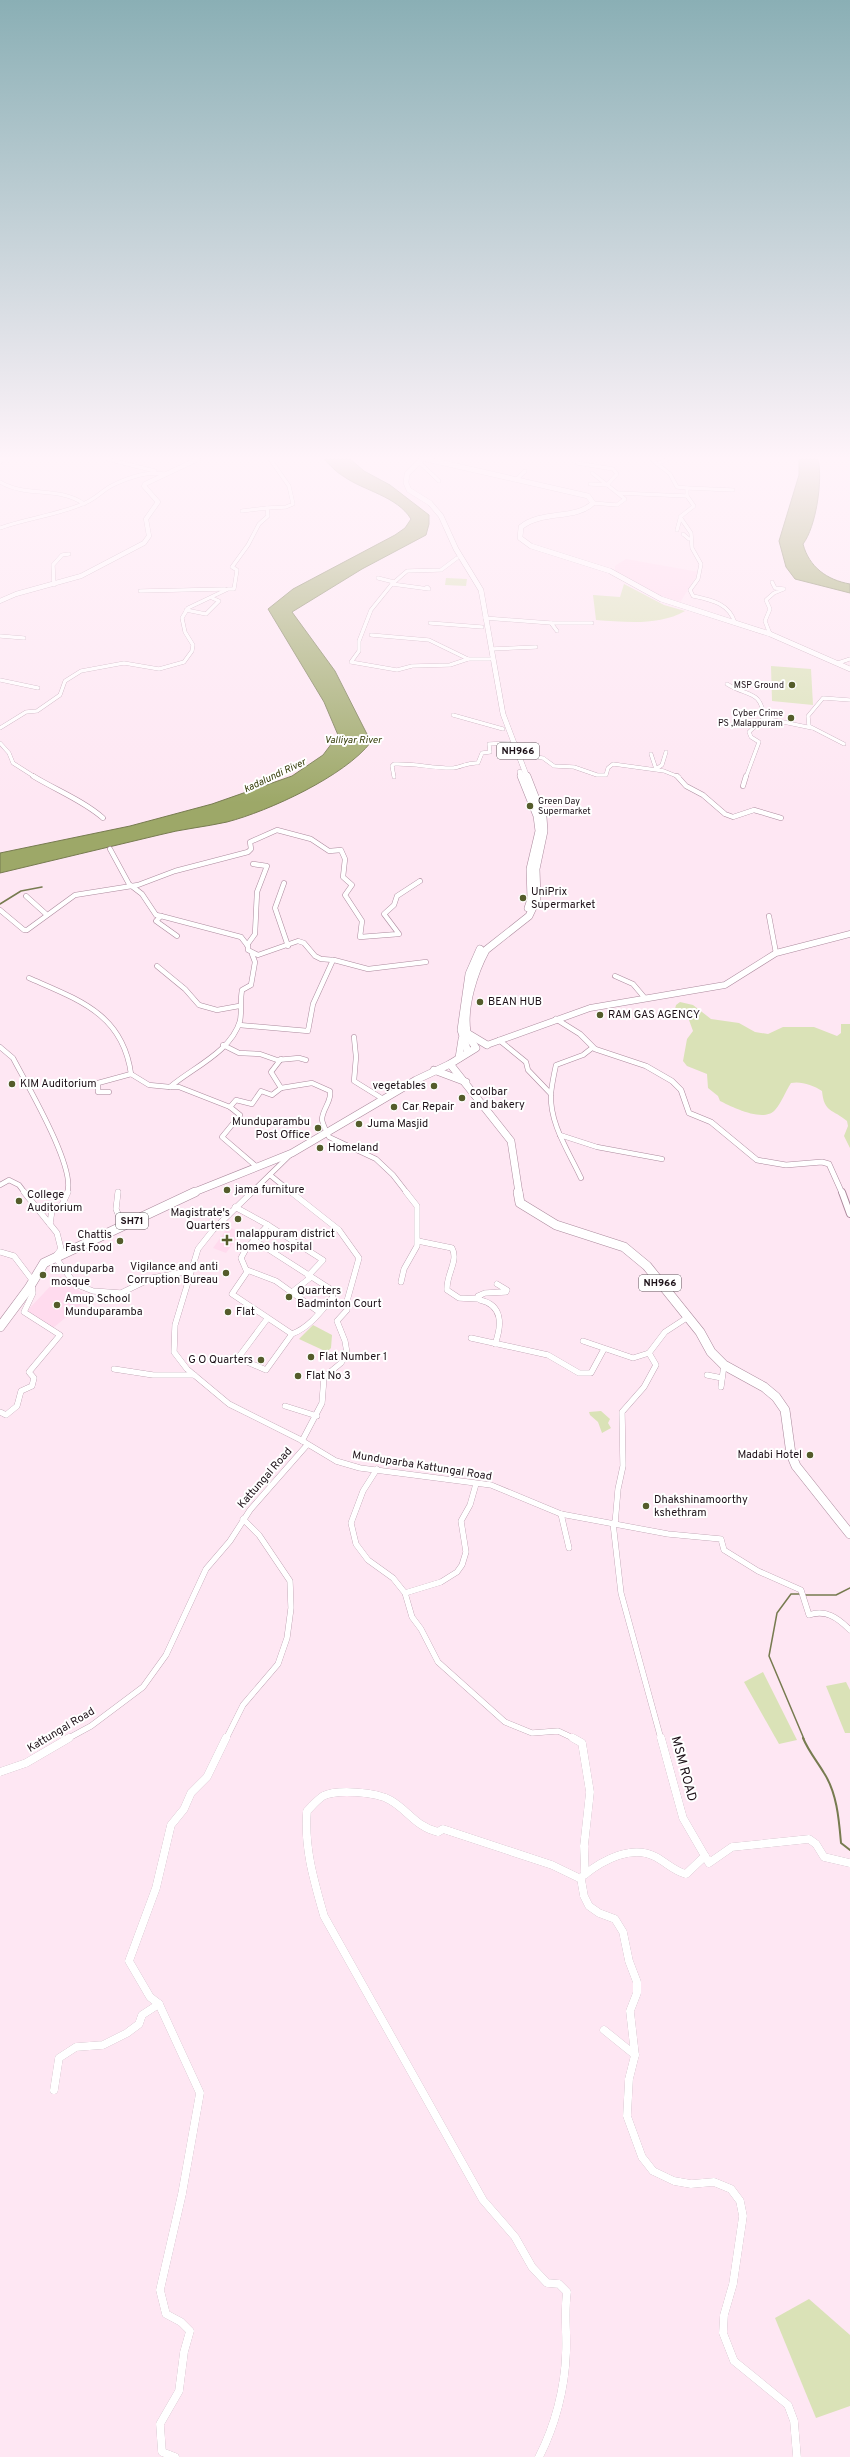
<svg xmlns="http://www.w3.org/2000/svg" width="850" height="2457" viewBox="0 0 850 2457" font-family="Overpass,sans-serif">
<rect width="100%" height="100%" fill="#fee7f3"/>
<g fill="#ffdbee">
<polygon points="626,559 699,572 679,604 663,598 615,572 615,566"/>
<polygon points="228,1227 241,1232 226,1253 213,1248"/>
<polygon points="60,1276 89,1298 53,1328 26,1312"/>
</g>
<g fill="#dae2b7">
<polygon points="446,578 467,579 466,586 445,585"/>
<path d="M624,584L664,605L685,611C659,626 625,622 596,620L593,595L620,597Z"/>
<polygon points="771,666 811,669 813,705 772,701"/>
<path d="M680,1002L693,1005L711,1019L739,1023L755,1032L768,1034L783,1027H814L837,1036L841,1033V1024H850V1148L844,1136L848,1126L847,1121C833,1109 824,1113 822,1091C813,1085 801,1081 791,1083C785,1092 782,1102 775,1110C764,1123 732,1107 720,1101L718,1096L708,1088L707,1074L687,1066L683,1061L687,1039L693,1031L689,1020L675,1009L676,1005Z"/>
<polygon points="313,1325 332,1335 331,1348 327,1352 299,1339"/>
<polygon points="601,1411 610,1419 608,1423 611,1428 602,1433 598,1422 590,1415 589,1412"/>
<polygon points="763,1672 797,1740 779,1744 744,1682"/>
<polygon points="846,1682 850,1690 850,1733 845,1733 826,1686"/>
<polygon points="809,2299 850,2335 850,2406 816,2418 775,2318"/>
</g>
<g fill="#9da868" stroke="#777b50">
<path d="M324,459H350L364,471L390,485L429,515V524L426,535L362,569L292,612L335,671L371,742C345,776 269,811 227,822C205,827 181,829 159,835C106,848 53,860 0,873V853L130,826L212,804L292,776L323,755L338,735L324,702L268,609L293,589L395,535L405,528L411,519C397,496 364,491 343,476C336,472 330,465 324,459Z"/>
<path d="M799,459H818C823,480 816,527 803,544C809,567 827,580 850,584V593L795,579L786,567L779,541L799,475Z"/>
</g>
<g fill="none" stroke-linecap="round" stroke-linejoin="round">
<g stroke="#777b50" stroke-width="1.5">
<polyline points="0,904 21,891 42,887"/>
<polyline points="801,1594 791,1594 777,1613 769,1656 804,1739"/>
<polyline points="805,1595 836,1595 850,1588"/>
</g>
<path stroke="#777b50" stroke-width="2" d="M803,1738C809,1752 817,1761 824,1773C837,1793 839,1820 841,1843L850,1850"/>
<defs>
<g id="minor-far3">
<polyline points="107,459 155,471"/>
<path d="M651,459L670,474L677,487L687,488V496L694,506L680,517L691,533L692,548L701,564L698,579L690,590L693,596C711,600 729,603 735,623"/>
<polyline points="0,462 4,459"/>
<polyline points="419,462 439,481"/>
<polyline points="577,463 613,469 617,474 607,485 590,484"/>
<polyline points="657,464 668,459"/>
<polyline points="592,473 625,499 617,505 593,503"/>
<polyline points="516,480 525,471"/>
<path d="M0,482C27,498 59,486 84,504"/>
<polyline points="687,488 733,490"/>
<polyline points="618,493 687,496"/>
<polyline points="242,511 267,508"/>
<path d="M0,528C28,518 58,515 85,503C95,499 102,491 111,486C127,478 147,471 164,474"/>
<polyline points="677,530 680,519"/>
<polyline points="683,534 689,539"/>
<polyline points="457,558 441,570 407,571 392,584 371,610 359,641 359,651 351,662 397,670 412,666 450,665 468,659 490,659"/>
<polyline points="378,578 394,582"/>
<polyline points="392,584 429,589 427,587"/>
<polyline points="54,585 53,565 62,555 69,554"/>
<polyline points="140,591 225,589"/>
<polyline points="186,610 206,614 219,601 212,598"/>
<polyline points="485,618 551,623 557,631"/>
<polyline points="430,623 482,627"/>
<polyline points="551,623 592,623"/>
<polyline points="770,634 765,621 770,609 766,600 774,593 784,589 775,588 772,582"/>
<polyline points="371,635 429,640 468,659"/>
<polyline points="0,636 24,638"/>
<polyline points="491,649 536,647"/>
<polyline points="838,663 850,659"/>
<polyline points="0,680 38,688"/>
<path d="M727,684C747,697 761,689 764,718L812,728"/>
<polyline points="453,715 503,729"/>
<polyline points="0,728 26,712 37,711 60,695 65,681 81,671 124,663 159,669 184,662 192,651 193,645 185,632 182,618 188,608 228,589 234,589 237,570 232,567 248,545 259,524 268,516 267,508 286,507 293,504 289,486 270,459"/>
<polyline points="0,743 9,753 13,763 35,777"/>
<polyline points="515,743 526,756 543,758 554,766 574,767 597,775 606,775 608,768 613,764 664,771 679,777"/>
<polyline points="844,744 809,726 808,716 823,698 850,700"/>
<polyline points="651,754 656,769 662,765 666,752"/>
<path d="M394,777L392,766L394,764C413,763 431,768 451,768C461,768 466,762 478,763L482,753L490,752L489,744L509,743"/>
<polyline points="746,777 759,742 751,737 749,732 764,718"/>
</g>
<g id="minor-far2">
<path d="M33,776C56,790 84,801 103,818"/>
<polyline points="677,776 686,786 703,795 725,814 733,817 754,810 781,818"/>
<polyline points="743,786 746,776"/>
<polyline points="110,849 129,884 142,894 156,915 161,916 156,921 177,936"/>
<polyline points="284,883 275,908 288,946"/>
<polyline points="26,896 46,914"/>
<polyline points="0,910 24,930 27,930 75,895 138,885 175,871 248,852 251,849 250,842 277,830 311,839 329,851 341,850 345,859 343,877 352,885 345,895 362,921 360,937 399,934 384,914 394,905 397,896 420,881"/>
<polyline points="161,916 241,937 248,946 248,950 258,955 298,941 304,943 315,956 321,959 334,960 368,969 426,962"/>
<polyline points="769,916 776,953"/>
<polyline points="247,945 255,934 257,892 267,866 253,864"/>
<polyline points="157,966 185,989 199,1005 217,1010 239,1006"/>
<polyline points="615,976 633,984 644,997"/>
<path d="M29,978C79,1000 123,1014 131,1074L149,1085L170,1087C192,1068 231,1052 240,1021C242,1011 240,1000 242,990L251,985L255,962L252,954"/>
<polyline points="239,1025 308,1031 313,1004 333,960"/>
<polyline points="354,1037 356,1057 354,1081 383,1099"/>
<polyline points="499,1040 526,1062 528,1070 551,1094"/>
<polyline points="223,1045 239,1053 260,1054 277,1060 299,1058 306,1060"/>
<path d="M0,1047L13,1058C26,1083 77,1169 67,1193"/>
<path d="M281,1059L271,1072L281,1088L312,1083L330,1091C332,1101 323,1108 322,1119C322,1124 327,1132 329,1137L376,1159L393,1175L407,1193"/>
<polyline points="170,1087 179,1087 230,1107"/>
<polyline points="109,1092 98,1092 98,1083 131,1074"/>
<polyline points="560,1135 597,1147 662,1159"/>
<polyline points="257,1167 222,1137 240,1115 230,1107 236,1100 252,1104 261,1091 272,1095 281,1088"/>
<polyline points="270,1175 292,1193"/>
<path d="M581,1178C569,1152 549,1123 551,1093C552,1084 554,1074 556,1065L583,1055L592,1048"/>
<polyline points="0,1185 9,1180 19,1185 25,1193"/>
<polyline points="251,1193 290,1155"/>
</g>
<g id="minor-far1">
<polyline points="24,1192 57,1233 61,1249 55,1257 75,1284 93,1291 121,1293 152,1278 190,1271"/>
<polyline points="118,1192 116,1209 123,1226"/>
<path d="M252,1192L213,1230L198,1249L175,1325L174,1352L187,1369L229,1404L301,1440L336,1461L360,1468L491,1485L561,1514L668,1534L721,1539L724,1550L758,1571L801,1590L809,1615C826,1609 838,1618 850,1630"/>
<polyline points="291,1192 339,1230 359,1258 347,1301 347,1310 337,1321 345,1341 347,1353 341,1363 324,1377 322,1403 302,1441"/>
<polyline points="235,1207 268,1225 246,1249 241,1258 247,1272 232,1294 292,1334 266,1370 238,1358 267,1319"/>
<polyline points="50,1224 52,1210 62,1205 68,1192"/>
<polyline points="268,1225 323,1260 308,1276"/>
<path d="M254,1240L332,1290L333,1297C321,1311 310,1327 292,1334"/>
<path d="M418,1241L452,1248C459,1261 446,1274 447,1290L459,1298L479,1299"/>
<polyline points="0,1252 14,1256 33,1281"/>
<polyline points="247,1270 276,1281 319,1312"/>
<polyline points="401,1282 404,1269 417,1246 417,1206 406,1192"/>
<polyline points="292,1292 310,1278"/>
<polyline points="471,1338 548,1355 579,1373 591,1373 604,1349"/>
<polyline points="583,1341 633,1358 649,1353 656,1365 644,1387 622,1412 623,1466 618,1489 615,1524"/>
<path d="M495,1344C502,1325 503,1305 480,1300L478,1296L485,1293L506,1292L507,1290L497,1284"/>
<polyline points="649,1353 665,1332 688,1317"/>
<polyline points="114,1369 153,1375 194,1375"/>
<polyline points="707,1375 722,1378"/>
<polyline points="721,1387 724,1365"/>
<polyline points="285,1406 317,1416"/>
<polyline points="0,1412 6,1415 17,1406 21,1391 32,1386 34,1378 29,1372 60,1335 24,1312 33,1293 32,1284"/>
<polyline points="377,1469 363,1491 351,1523 356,1544 368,1560 393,1578 405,1593 412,1617 421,1629 438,1662 505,1722 532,1733 558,1731 575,1739"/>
<polyline points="561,1514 569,1548"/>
<polyline points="613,1523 621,1593 661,1739"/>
<polyline points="405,1593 441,1582 457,1572 462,1565 466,1552 461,1521 470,1505 476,1484"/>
<polyline points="67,1739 91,1726 143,1687 166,1655 206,1569 230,1541 250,1510 307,1445"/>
<polyline points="226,1739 243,1705 278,1664 287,1638 291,1608 290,1581 259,1535 243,1519"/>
</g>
<g id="minor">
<polyline points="573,1738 582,1743 590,1792 584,1846 585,1874"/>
<polyline points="661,1738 683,1818 709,1863 732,1847 809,1839 816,1844 824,1857 850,1863"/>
<polyline points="0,1772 26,1763 69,1738"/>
<path d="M584,1875C603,1860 632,1844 656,1857C667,1863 674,1871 686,1874L705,1856"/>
<polyline points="604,2030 635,2055"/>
<polyline points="54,2090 59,2058 76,2047 103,2045 127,2033 139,2024 142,2015 159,2004"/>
<polyline points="175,2457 162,2452 160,2424 179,2391 184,2352 190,2331 181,2322 166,2314 160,2290 182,2194 200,2093 159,2004 150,1997 129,1961 156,1888 171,1825 184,1809 191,1793 207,1777 226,1738"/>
<path d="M539,2457C555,2426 565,2388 566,2353C567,2332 564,2313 567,2292L559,2284L547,2283L532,2267L515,2237L483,2200L324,1916C314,1881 304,1848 307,1811C312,1806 317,1800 323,1796C337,1789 376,1792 390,1800C408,1810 416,1827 438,1832L443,1829L552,1865L581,1879L584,1896L589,1906L599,1913L615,1919L623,1932L629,1961L637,1982V1993L630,2011L635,2055L629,2079L627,2116L642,2157L653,2171L674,2181L691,2184L714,2182L731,2189L740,2201L743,2216L733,2284L724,2315L723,2333L734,2361L788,2405L794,2421L797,2457"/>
</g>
<polyline id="tertiary-far1" points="556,1019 580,1034 595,1049 646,1066 672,1081 681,1090 689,1113 711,1122 757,1160 786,1165 822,1162 829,1164 842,1193"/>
<polyline id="tertiary" points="842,1192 850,1214"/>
<polyline id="secondary-far1" points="0,601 16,594 81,576 144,543 149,536 146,519 158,502 144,486 145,484 198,459"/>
<polyline id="secondary" points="487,1045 590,1008 725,985 776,953 850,934"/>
<g id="primary-far1">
<polyline points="467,1033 487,1045"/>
<polyline points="459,1058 462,1039"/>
<polyline points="434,1070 466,1082"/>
<polyline points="192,1193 292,1153 416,1080 450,1064"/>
</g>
<polyline id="primary" points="0,1327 29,1288 44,1263 195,1192"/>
<g id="trunk-far2">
<polyline points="422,459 407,474 406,483 409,490 430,503 441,516 456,549 481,590 503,714 527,777"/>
<path d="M426,459L588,496L593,503C576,520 542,510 521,527L520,538L531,546L610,571L661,599L770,634L850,669"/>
<polyline points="520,772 522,777"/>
</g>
<g id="trunk-far1">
<polyline points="521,776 537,816 539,831 530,869 531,899 528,908"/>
<polyline points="468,1052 461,1030 469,974 480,949"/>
<path d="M519,1193L511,1141L450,1064L476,1048C473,1043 468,1038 467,1032C463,1007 474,972 486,950L529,916L537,899L536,869L544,831L543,817L527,776"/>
</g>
<polyline id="trunk" points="518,1192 520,1203 556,1225 624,1247 647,1266 700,1332 711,1352 724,1365 764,1387 776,1397 785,1410 791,1454 796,1466 850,1534"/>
</defs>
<use href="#minor-far3" stroke="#ac8a9d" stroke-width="4"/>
<use href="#minor-far2" stroke="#ac8a9d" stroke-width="5.5"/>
<use href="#minor-far1" stroke="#ac8a9d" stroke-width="6"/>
<use href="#minor" stroke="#ac8a9d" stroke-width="8"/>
<use href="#tertiary-far1" stroke="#ac8a9d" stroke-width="6"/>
<use href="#tertiary" stroke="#ac8a9d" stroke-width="8"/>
<use href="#secondary-far1" stroke="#ac8a9d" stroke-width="5"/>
<use href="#secondary" stroke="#ac8a9d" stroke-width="7"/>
<use href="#primary-far1" stroke="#ac8a9d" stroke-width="8"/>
<use href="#primary" stroke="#ac8a9d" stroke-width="10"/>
<use href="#trunk-far2" stroke="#ac8a9d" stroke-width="5.5"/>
<use href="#trunk-far1" stroke="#ac8a9d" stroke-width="8"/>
<use href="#trunk" stroke="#ac8a9d" stroke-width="10"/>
<use href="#minor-far3" stroke="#fff" stroke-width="3.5"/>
<use href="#minor-far2" stroke="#fff" stroke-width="4.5"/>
<use href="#minor-far1" stroke="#fff" stroke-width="5.5"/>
<use href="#minor" stroke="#fff" stroke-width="8"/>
<use href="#tertiary-far1" stroke="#fff" stroke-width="5"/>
<use href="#tertiary" stroke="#fff" stroke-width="6"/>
<use href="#secondary-far1" stroke="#fff" stroke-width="4.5"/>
<use href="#secondary" stroke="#fff" stroke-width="6"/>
<use href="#primary-far1" stroke="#fff" stroke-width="7"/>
<use href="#primary" stroke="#fff" stroke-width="9"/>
<use href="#trunk-far2" stroke="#fff" stroke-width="5"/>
<use href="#trunk-far1" stroke="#fff" stroke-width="7"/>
<use href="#trunk" stroke="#fff" stroke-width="9"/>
</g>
<linearGradient id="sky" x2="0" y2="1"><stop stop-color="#8aafb5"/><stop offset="0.57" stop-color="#fff4fa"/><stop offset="1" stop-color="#fff4fa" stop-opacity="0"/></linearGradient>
<rect width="850" height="803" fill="url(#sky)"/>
<g fill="#545c2b" stroke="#fff" stroke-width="1.5">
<circle cx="792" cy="685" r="4"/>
<circle cx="791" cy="718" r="4"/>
<circle cx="530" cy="806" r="4"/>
<circle cx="523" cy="898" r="4"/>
<circle cx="480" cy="1002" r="4"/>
<circle cx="600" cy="1015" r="4"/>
<circle cx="12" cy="1084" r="4"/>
<circle cx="434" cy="1086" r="4"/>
<circle cx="462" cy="1098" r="4"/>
<circle cx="394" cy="1107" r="4"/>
<circle cx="359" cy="1124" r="4"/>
<circle cx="318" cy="1128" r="4"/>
<circle cx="320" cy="1148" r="4"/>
<circle cx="227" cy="1190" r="4"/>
<circle cx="19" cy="1201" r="4"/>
<circle cx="238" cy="1219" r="4"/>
<path d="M225 1234h4v4h4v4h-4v4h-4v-4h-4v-4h4z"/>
<circle cx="120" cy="1241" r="4"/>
<circle cx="226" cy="1273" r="4"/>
<circle cx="43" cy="1275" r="4"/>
<circle cx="289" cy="1297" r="4"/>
<circle cx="57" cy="1305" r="4"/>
<circle cx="228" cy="1312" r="4"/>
<circle cx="311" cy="1357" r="4"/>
<circle cx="261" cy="1360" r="4"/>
<circle cx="298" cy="1376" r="4"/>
<circle cx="810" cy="1455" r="4"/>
<circle cx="646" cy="1506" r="4"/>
</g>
<g text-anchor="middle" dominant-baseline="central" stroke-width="4" stroke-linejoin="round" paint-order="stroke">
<g font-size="9" fill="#1d1118" stroke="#fff" text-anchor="end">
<text x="784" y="685">MSP Ground</text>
<text x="783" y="713">Cyber Crime<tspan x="783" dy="10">PS ,Malappuram</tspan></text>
<text x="538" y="801" text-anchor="start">Green Day<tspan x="538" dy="10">Supermarket</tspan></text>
</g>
<g font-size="10" font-style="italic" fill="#353c09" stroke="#fff">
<text x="353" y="740">Valliyar River</text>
<text transform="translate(275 776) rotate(-25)">kadalundi River</text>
</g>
<g fill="#fff" stroke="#61585d" stroke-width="1">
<rect x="497" y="743" width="42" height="16" rx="3"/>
<rect x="116" y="1213" width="32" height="16" rx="3"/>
<rect x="639" y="1275" width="42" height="16" rx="3"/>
</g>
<g font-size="10" font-weight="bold" fill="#1d1118">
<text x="518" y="751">NH966</text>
<text x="132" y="1221">SH71</text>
<text x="660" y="1283">NH966</text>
</g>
<g font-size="11" fill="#1d1118" stroke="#fff" text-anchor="start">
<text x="531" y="892">UniPrix<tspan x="531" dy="13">Supermarket</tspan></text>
<text x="488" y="1002">BEAN HUB</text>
<text x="608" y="1015">RAM GAS AGENCY</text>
<text x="20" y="1084">KIM Auditorium</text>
<text x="426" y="1086" text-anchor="end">vegetables</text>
<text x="470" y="1092">coolbar<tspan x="470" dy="13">and bakery</tspan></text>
<text x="402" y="1107">Car Repair</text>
<text x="310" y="1122" text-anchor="end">Munduparambu<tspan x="310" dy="13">Post Office</tspan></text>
<text x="367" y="1124">Juma Masjid</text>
<text x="328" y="1148">Homeland</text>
<text x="235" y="1190">jama furniture</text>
<text x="27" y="1195">College<tspan x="27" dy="13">Auditorium</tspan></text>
<text x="230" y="1213" text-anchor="end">Magistrate's<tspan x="230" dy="13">Quarters</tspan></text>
<text x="236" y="1234">malappuram district<tspan x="236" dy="13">homeo hospital</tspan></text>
<text x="112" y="1235" text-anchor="end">Chattis<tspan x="112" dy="13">Fast Food</tspan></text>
<text x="218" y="1267" text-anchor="end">Vigilance and anti<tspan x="218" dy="13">Corruption Bureau</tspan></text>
<text x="51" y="1269">munduparba<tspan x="51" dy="13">mosque</tspan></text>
<text x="297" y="1291">Quarters<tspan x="297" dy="13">Badminton Court</tspan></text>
<text x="65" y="1299">Amup School<tspan x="65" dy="13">Munduparamba</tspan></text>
<text x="236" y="1312">Flat</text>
<text x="319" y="1357">Flat Number 1</text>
<text x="253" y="1360" text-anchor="end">G O Quarters</text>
<text x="306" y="1376">Flat No 3</text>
<text x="802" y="1455" text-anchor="end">Madabi Hotel</text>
<text x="654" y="1500">Dhakshinamoorthy<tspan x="654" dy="13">kshethram</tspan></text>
</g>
<g font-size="11" fill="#1d1118" stroke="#fff">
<text transform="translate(422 1466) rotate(9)">Munduparba Kattungal Road</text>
<text transform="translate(265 1478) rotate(-49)">Kattungal Road</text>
<text transform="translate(61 1730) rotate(-31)">Kattungal Road</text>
</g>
<g font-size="13" fill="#1d1118" stroke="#fff">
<text transform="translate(683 1769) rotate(75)">MSM ROAD</text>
</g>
</g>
</svg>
